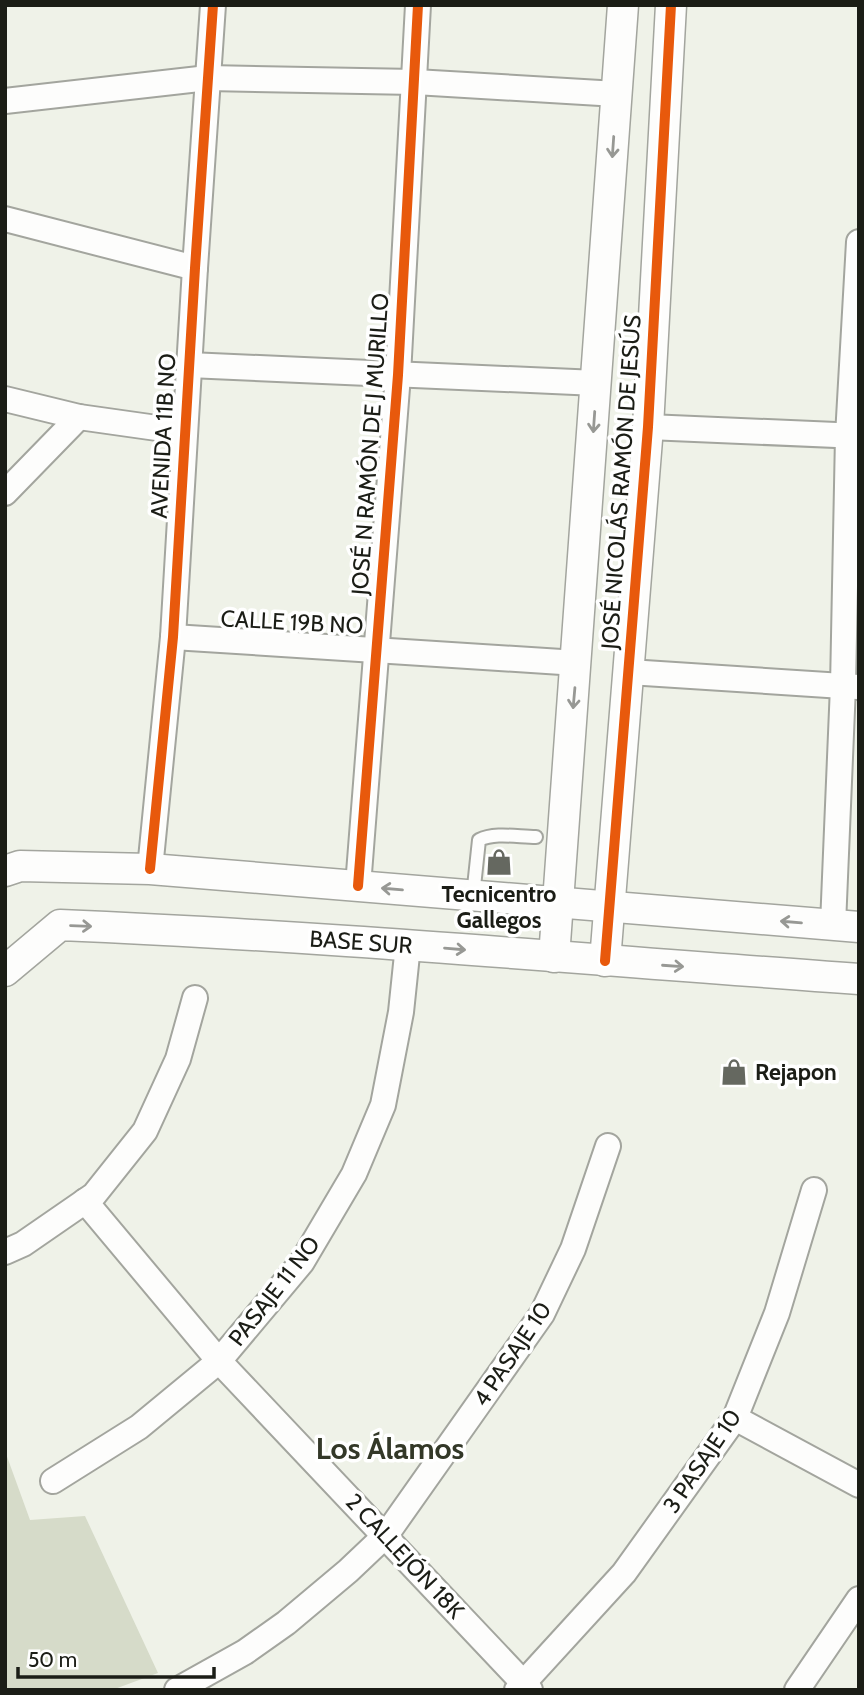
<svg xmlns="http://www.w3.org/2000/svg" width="864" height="1695" viewBox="0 0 864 1695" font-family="Cabin,sans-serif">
<rect width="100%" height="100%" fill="#eff2e8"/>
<polygon fill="#d6dbc9" points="5,1451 30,1520 85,1516 158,1673 112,1690 5,1690"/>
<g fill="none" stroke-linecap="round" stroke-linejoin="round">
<defs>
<path id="service" d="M473,896L479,840C495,832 518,837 536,837"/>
<g id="minor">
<polyline points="5,101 208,78 415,82 617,94"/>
<polyline points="5,219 195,268"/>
<polyline points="189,365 597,383"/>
<polyline points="5,399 79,417 185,432"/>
<polyline points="648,427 859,436"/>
<polyline points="5,493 79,417"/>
<polyline points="173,637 577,663"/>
<polyline points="629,672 858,687"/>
<polyline points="150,869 173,637 195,268 213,5"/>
<polyline points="358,886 398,375 418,5"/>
<polyline points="833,925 843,686 848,436 859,242"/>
<polyline points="85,1201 219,1361 530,1690"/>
<polyline points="5,1252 23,1244 94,1195 145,1131 178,1059 195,998"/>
<polyline points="735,1418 859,1485"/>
<polyline points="53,1481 139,1427 219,1361 302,1262 354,1174 383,1105 401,1012 408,945"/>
<polyline points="177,1690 245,1652 286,1623 348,1571 386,1535 542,1314 573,1249 608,1146"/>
<polyline points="517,1690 624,1573 735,1418 777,1313 814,1190"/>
<polyline points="797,1690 859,1599"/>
</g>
<g id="tertiary">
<polyline points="5,871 20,866 150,869 859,927"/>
<polyline points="554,957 623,5"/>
<polyline points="605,961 648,427 671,5"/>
<path d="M5,971L60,925C326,936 592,960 859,979"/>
</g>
</defs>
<use href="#service" stroke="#a3a59e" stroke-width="16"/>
<use href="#minor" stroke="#a3a59e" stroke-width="28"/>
<use href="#tertiary" stroke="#a3a59e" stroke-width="33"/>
<use href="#service" stroke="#fdfdfc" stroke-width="12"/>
<use href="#minor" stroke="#fdfdfc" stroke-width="24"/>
<use href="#tertiary" stroke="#fdfdfc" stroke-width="30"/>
<defs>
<g id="cycleway">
<polyline points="150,869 173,637 195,268 213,5"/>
<polyline points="358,886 398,375 418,5"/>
<polyline points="605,961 648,427 671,5"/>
</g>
</defs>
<use href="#cycleway" stroke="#fff" stroke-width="15"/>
<use href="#cycleway" stroke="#e8590c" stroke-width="10"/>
</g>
<defs><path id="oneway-shaft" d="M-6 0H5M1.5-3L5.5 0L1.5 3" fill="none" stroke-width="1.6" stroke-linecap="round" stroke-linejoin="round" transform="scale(1.75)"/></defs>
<g stroke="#979894">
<use href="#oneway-shaft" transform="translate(613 147) rotate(94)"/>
<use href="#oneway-shaft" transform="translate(594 422) rotate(94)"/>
<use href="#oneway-shaft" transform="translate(574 698) rotate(95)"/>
<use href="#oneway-shaft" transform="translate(392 889) rotate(-175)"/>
<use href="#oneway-shaft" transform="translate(791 922) rotate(-175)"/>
<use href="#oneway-shaft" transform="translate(81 926) rotate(2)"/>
<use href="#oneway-shaft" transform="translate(455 949) rotate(5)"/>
<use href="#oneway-shaft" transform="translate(673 966) rotate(4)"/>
</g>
<defs>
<symbol id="shop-bare" viewBox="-9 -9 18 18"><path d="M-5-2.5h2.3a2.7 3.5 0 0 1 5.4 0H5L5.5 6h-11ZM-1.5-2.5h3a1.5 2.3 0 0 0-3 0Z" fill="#656860" stroke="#fff" stroke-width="2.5" paint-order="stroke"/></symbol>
</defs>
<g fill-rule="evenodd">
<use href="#shop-bare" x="480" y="843" width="38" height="38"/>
<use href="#shop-bare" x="715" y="1053" width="38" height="38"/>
</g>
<g text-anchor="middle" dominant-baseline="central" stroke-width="7" stroke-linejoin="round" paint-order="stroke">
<g font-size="23" fill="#1b1d16" stroke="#fff">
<text transform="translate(163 436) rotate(-87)">AVENIDA 11B NO</text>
<text transform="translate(370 444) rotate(-86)">JOSÉ N RAMÓN DE J MURILLO</text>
<text transform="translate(621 482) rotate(-86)">JOSÉ NICOLÁS RAMÓN DE JESÚS</text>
<text transform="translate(292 622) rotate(3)">CALLE 19B NO</text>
<text transform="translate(361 942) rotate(4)">BASE SUR</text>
<text transform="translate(274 1291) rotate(-52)">PASAJE 11 NO</text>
<text transform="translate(512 1354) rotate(-56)">4 PASAJE 10</text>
<text transform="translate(702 1461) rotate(-56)">3 PASAJE 10</text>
<text transform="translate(405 1556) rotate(47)">2 CALLEJÓN 18K</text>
</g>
<g font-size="23" font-weight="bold" fill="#1b1d16" stroke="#fff">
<text x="499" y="894">Tecnicentro<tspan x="499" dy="26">Gallegos</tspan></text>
<text x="755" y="1072" text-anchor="start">Rejapon</text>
</g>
<g font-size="30" font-weight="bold" fill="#333828" stroke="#fff">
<text x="390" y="1448">Los Álamos</text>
</g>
</g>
<rect width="864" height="1695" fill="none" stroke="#1b1d16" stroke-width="14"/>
<path d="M18 1667v10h196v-10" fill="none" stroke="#1b1d16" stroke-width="3.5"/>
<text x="28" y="1667" font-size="21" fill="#1b1d16" stroke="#ffffff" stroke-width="5" paint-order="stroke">50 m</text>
</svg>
